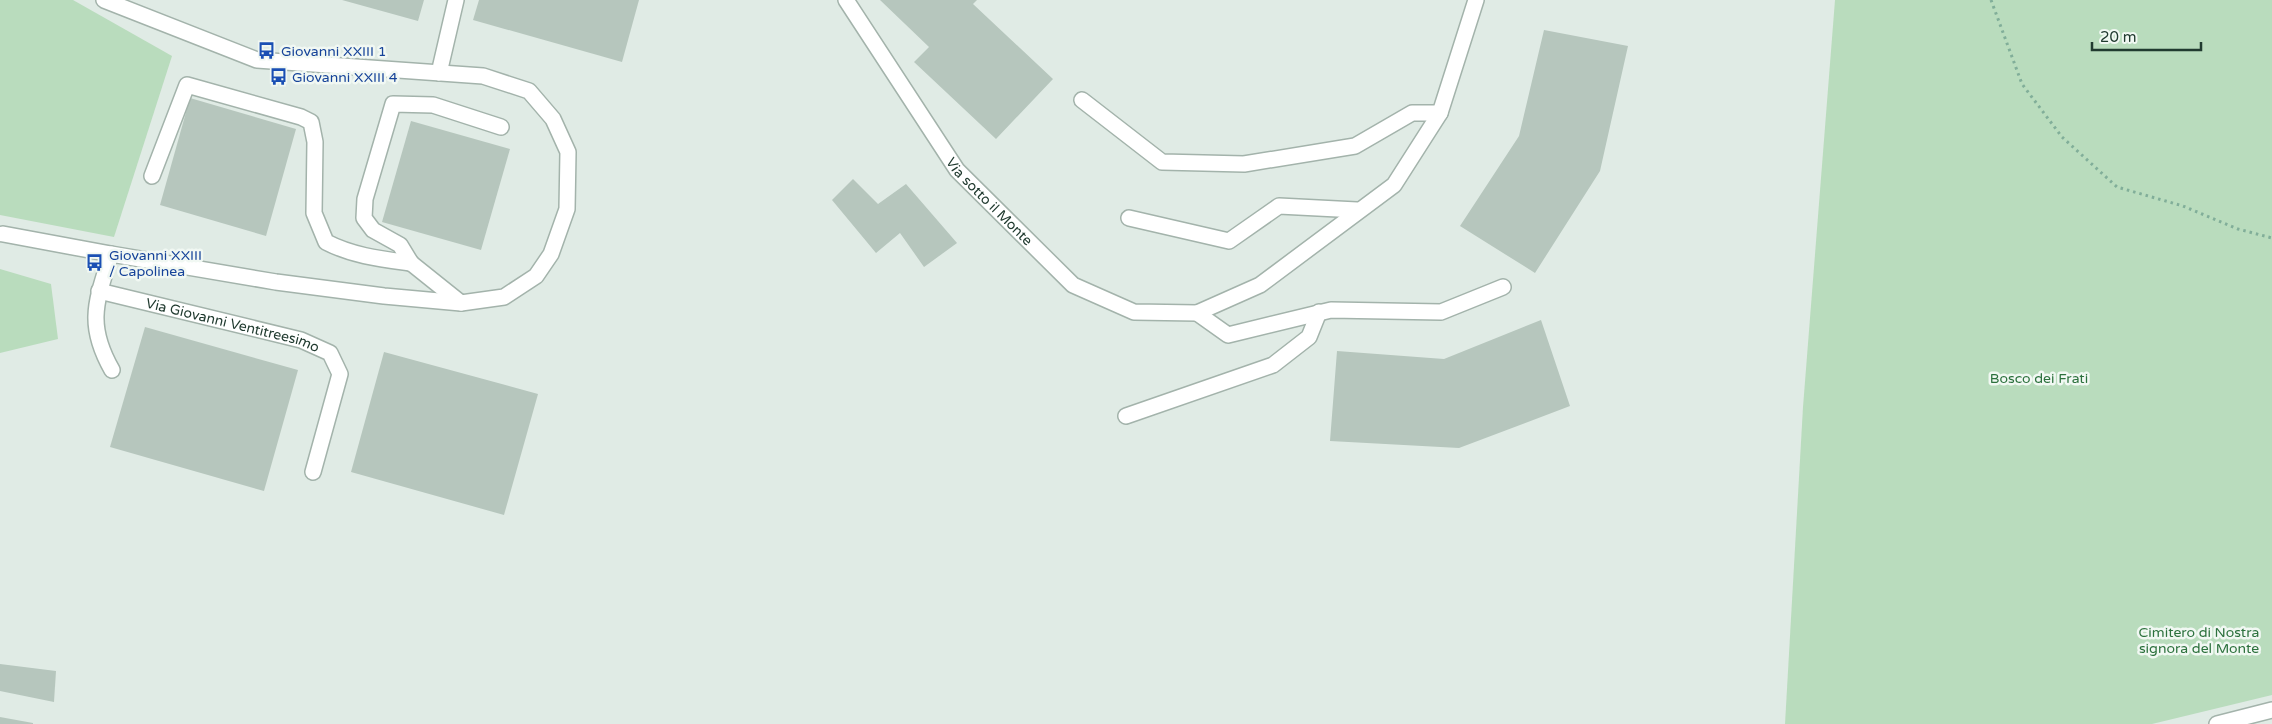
<svg xmlns="http://www.w3.org/2000/svg" width="2272" height="724" viewBox="0 0 2272 724" font-family="'Varela Round',sans-serif">
<rect width="100%" height="100%" fill="#e0ebe5"/>
<g fill="#b9dcbd">
<polygon points="0,0 73,0 172,56 114,237 0,215"/>
<polygon points="1835,0 2272,0 2272,695 2152,724 1785,724 1803,407"/>
<polygon points="0,269 51,284 58,339 0,353"/>
</g>
<g fill="#b6c6bd">
<polygon points="342,0 424,0 418,21"/>
<polygon points="479,0 639,0 622,62 473,20"/>
<polygon points="880,0 977,0 973,4 1053,79 996,139 914,62 929,47"/>
<polygon points="1544,30 1628,46 1600,171 1535,273 1460,226 1519,136"/>
<polygon points="190,98 296,129 266,236 160,205"/>
<polygon points="411,121 510,149 481,250 382,222"/>
<polygon points="853,179 878,204 906,184 957,243 924,267 900,233 876,253 832,200"/>
<polygon points="1541,320 1570,406 1459,448 1330,441 1337,351 1444,359"/>
<polygon points="145,327 298,370 264,491 110,447"/>
<polygon points="384,352 538,394 504,515 351,472"/>
<polygon points="0,664 56,671 54,702 0,691"/>
<polygon points="0,717 33,723 33,724 0,724"/>
</g>
<g fill="none" stroke-linecap="round" stroke-linejoin="round">
<defs>
<g id="service">
<polyline points="439,73 456,0"/>
<path d="M152,176L187,85L301,117L311,122L315,142L314,213L326,242C353,256 381,259 411,263"/>
<path d="M3,234L111,254C96,302 86,324 112,370"/>
<polyline points="411,263 400,245 373,230 364,218 365,199 393,104 433,105 501,127"/>
<path id="s1" d="M99,291L301,340L330,353L340,374L313,472"/>
</g>
<polyline id="pedestrian" points="2217,724 2272,710"/>
<g id="minor">
<polyline points="104,0 257,60 483,76 529,91 553,119 568,152 567,209 551,254 536,276 504,297 461,303 384,296 276,282 111,254"/>
<path id="s2" d="M846,0L957,170L1073,285L1134,312L1197,313L1260,285L1394,185L1440,113L1476,0"/>
<polyline points="1082,100 1162,162 1244,164 1355,146 1412,113 1440,113"/>
<polyline points="1129,218 1229,241 1279,206 1357,210"/>
<polyline points="411,263 461,303"/>
<polyline points="1197,313 1228,335 1331,310 1441,312 1503,287"/>
<polyline points="1126,416 1273,365 1309,337 1319,312"/>
</g>
</defs>
<use href="#service" stroke="#a3b3ab" stroke-width="18"/>
<use href="#pedestrian" stroke="#a3b3ab" stroke-width="18"/>
<use href="#minor" stroke="#a3b3ab" stroke-width="18"/>
<polyline stroke="#81ae99" stroke-width="3" stroke-dasharray="2.5 4" stroke-linecap="butt" points="1991,0 2022,84 2062,137 2117,187 2183,206 2238,229 2272,238"/>
<use href="#service" stroke="#fff" stroke-width="15"/>
<use href="#pedestrian" stroke="#fff" stroke-width="15"/>
<use href="#minor" stroke="#fff" stroke-width="15"/>
</g>
<defs>
<symbol id="bus-bare" viewBox="-9 -9 18 18"><path d="M-5-6H5V4H4V6H2V4H-2V6H-4V4H-5ZM-3.5-4V0h7V-4ZM-3.5 1.2v1.5H-2V1.2ZM2 1.2v1.5H3.5V1.2Z" fill="#1a4fb4" stroke="#f1f8f3" stroke-width="2.5" paint-order="stroke"/></symbol>
</defs>
<g fill-rule="evenodd">
<use href="#bus-bare" x="254" y="38" width="25" height="25"/>
<use href="#bus-bare" x="266" y="64" width="25" height="25"/>
<use href="#bus-bare" x="82" y="250" width="25" height="25"/>
</g>
<g text-anchor="middle" dominant-baseline="central" stroke-width="5" stroke-linejoin="round" paint-order="stroke">
<g font-size="14" fill="#164399" stroke="#f1f8f3" text-anchor="start">
<text x="281" y="51">Giovanni XXIII 1</text>
<text x="292" y="77">Giovanni XXIII 4</text>
<text x="109" y="255">Giovanni XXIII<tspan x="109" dy="16">/ Capolinea</tspan></text>
</g>
<g font-size="14" fill="#213b30" stroke="#f1f8f3">
<text stroke="none"><textPath href="#s2" startOffset="248">Via sotto il Monte</textPath></text>
<text stroke="none"><textPath href="#s1" startOffset="138">Via Giovanni Ventitreesimo</textPath></text>
</g>
<g font-size="14" fill="#2c713d" stroke="#f1f8f3">
<text x="2039" y="378">Bosco dei Frati</text>
<text x="2199" y="632">Cimitero di Nostra<tspan x="2199" dy="16">signora del Monte</tspan></text>
</g>
</g>
<path d="M2092 42v8h109v-8" fill="none" stroke="#213b30" stroke-width="2.5"/>
<text x="2100" y="42" font-size="15" fill="#213b30" stroke="#f1f8f3" stroke-width="4" paint-order="stroke">20 m</text>
</svg>
